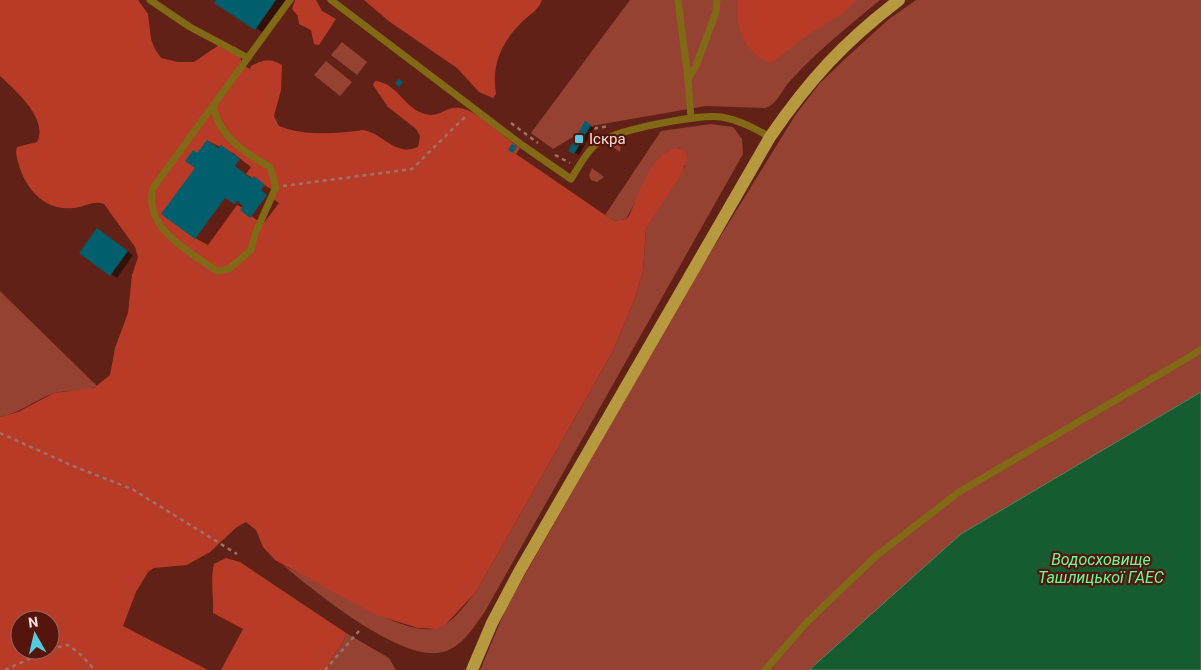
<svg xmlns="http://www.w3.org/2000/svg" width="1201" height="670" viewBox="0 0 1201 670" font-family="Roboto,sans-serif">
<rect width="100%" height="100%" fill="#612116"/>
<g fill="#964233">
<path d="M630,0H880C850,25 817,51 790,81C781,91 778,104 765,108L706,106L591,126L553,149L531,133Z"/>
<polygon points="916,0 1201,0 1201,392 961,534 809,670 480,670 507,606 694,279 796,114 820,83 846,58 889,19"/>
<polygon points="342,42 367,62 357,75 331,55"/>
<polygon points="326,61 352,82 340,96 314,75"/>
<path d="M711,124L733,127L742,139L743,154L484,613C473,628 462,647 443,652C402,663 315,592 283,565C296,572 309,577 321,584C347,597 408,637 437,628C454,623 465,604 476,592L613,351L635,298L643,271L646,229L685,166L680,148L668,151L659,158L626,219L614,221L605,215L661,131Z"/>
<polygon points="614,140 621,143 620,152 608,143"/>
<polygon points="592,168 604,177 597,182 591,180 589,175"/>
<path d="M0,291L7,298L97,386C84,394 68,389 54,393C35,400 20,413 0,417Z"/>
<path d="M346,633L389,658L396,670H331L328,666C332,654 344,645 346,633Z"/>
</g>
<g fill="#b73b27" fill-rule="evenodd">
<path d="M0,0H138L148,14L151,39L155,49L161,58L178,62H194L222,43L236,47L243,65L250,69L251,66C262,60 270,57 282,65L281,90L274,116L279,126C304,136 337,134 363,130C383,133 395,157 418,147L420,136L416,129L388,107L373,85L375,81C397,83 403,106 422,113C439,120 445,106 459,108C479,110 503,137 520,148L516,154L614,221L626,219L629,216C639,196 654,141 684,149L687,158L682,173L646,229L643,271L635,298L613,351L476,592L445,625L437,629L418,628L376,615L275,560L263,547L256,530L246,522L237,527L210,552L187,565L154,568L148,572L136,592L123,626L208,670H0V417L18,412L54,393L94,388L110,375L115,348L128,313L132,275L138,257L135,247L104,204C93,200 85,207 74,208C40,212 20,181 16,152L17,147L37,142C49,119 15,90 0,76ZM20,620H50V650H20Z"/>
<polygon points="295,0 316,0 322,11 336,19 319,45 314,44 311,30 299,24 298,16 292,9"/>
<path d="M364,0H542C539,9 531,14 524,20C502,41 491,64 496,94L493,98L479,92L457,68L390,22Z"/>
<path d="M738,0H857L843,13L805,37L773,62L768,63C743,48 735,28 738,0Z"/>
<path d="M226,558L240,562L346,633C344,645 332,654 328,666L331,670H221L243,629L213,613C214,596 210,580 214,564Z"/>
</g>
<polygon fill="#175c30" stroke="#5b8463" points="1201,392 1201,670 809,670 961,534"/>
<g fill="#0007">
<polygon points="218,0 293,0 268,36 216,2"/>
<polygon points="585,123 594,128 579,155 570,150"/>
<polygon points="208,141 233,153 251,167 246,174 276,192 272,198 279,203 263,224 242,210 243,208 237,205 208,245 195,238 198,154"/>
<polygon points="103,233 133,255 117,278 111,274"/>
</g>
<g fill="#015e6c">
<polygon points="216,0 276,0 255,30 214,3"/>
<polygon points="399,79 403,82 399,87 395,83"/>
<polygon points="585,121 591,125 574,154 568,151"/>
<polygon points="207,140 218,148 221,145 240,159 235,166 252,179 254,176 265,185 261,190 267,195 250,218 240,210 243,206 237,201 234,204 225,198 195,239 161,214 195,168 185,161 193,150 197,153"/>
<polygon points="512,144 517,147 513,153 508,150"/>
<polygon points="97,228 128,251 110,276 79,253"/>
</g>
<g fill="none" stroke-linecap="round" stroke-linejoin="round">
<g stroke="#a17168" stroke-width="2.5" stroke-dasharray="4 4" stroke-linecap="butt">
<polyline points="511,123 538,143"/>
<polyline points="590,136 596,128 610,126"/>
<polyline points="555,155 570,163"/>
<polyline points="283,186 412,169 467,115"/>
<polyline points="0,433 73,466 132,489 237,554"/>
<polyline points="50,649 68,645 79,653 95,670"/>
<polyline points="5,670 48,650"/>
<polyline points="325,670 359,631"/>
</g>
<g stroke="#816915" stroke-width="7">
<polyline points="150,0 190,27 248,58"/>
<path d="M331,0L522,145L571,179C578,168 585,154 595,145C612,130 698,114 721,117C739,120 754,128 770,137"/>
<polyline points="678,0 688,79"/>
<path d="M213,105C218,136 245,153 270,167L276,187L255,234L251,250L229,269L217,271C189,251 143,229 153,188L290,0"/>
<polyline points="691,118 688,79 696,66 716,12 717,0"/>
<polyline points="765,670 806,623 876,556 959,492 1201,350"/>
</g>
<path stroke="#b79a3f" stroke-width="12" d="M472,670L492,623L519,572L770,137C809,80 844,42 899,0"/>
</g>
<rect fill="#55cadf" stroke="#55150c" stroke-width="2" x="574" y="134" width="10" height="10" rx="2.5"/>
<g text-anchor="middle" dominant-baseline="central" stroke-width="4.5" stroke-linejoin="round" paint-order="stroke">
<g font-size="15" fill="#f9e0db" stroke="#55150c" text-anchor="start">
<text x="589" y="139">Іскра</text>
</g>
<g font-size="16" font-style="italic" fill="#62ff98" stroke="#55150c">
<text x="1101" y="559">Водосховище<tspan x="1101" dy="18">Ташлицької ГАЕС</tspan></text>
</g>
</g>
<g transform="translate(35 635) rotate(352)"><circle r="24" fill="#55150c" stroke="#97665f"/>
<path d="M0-4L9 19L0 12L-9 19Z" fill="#55cadf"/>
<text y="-8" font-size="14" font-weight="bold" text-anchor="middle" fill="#f9e0db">N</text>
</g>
</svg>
